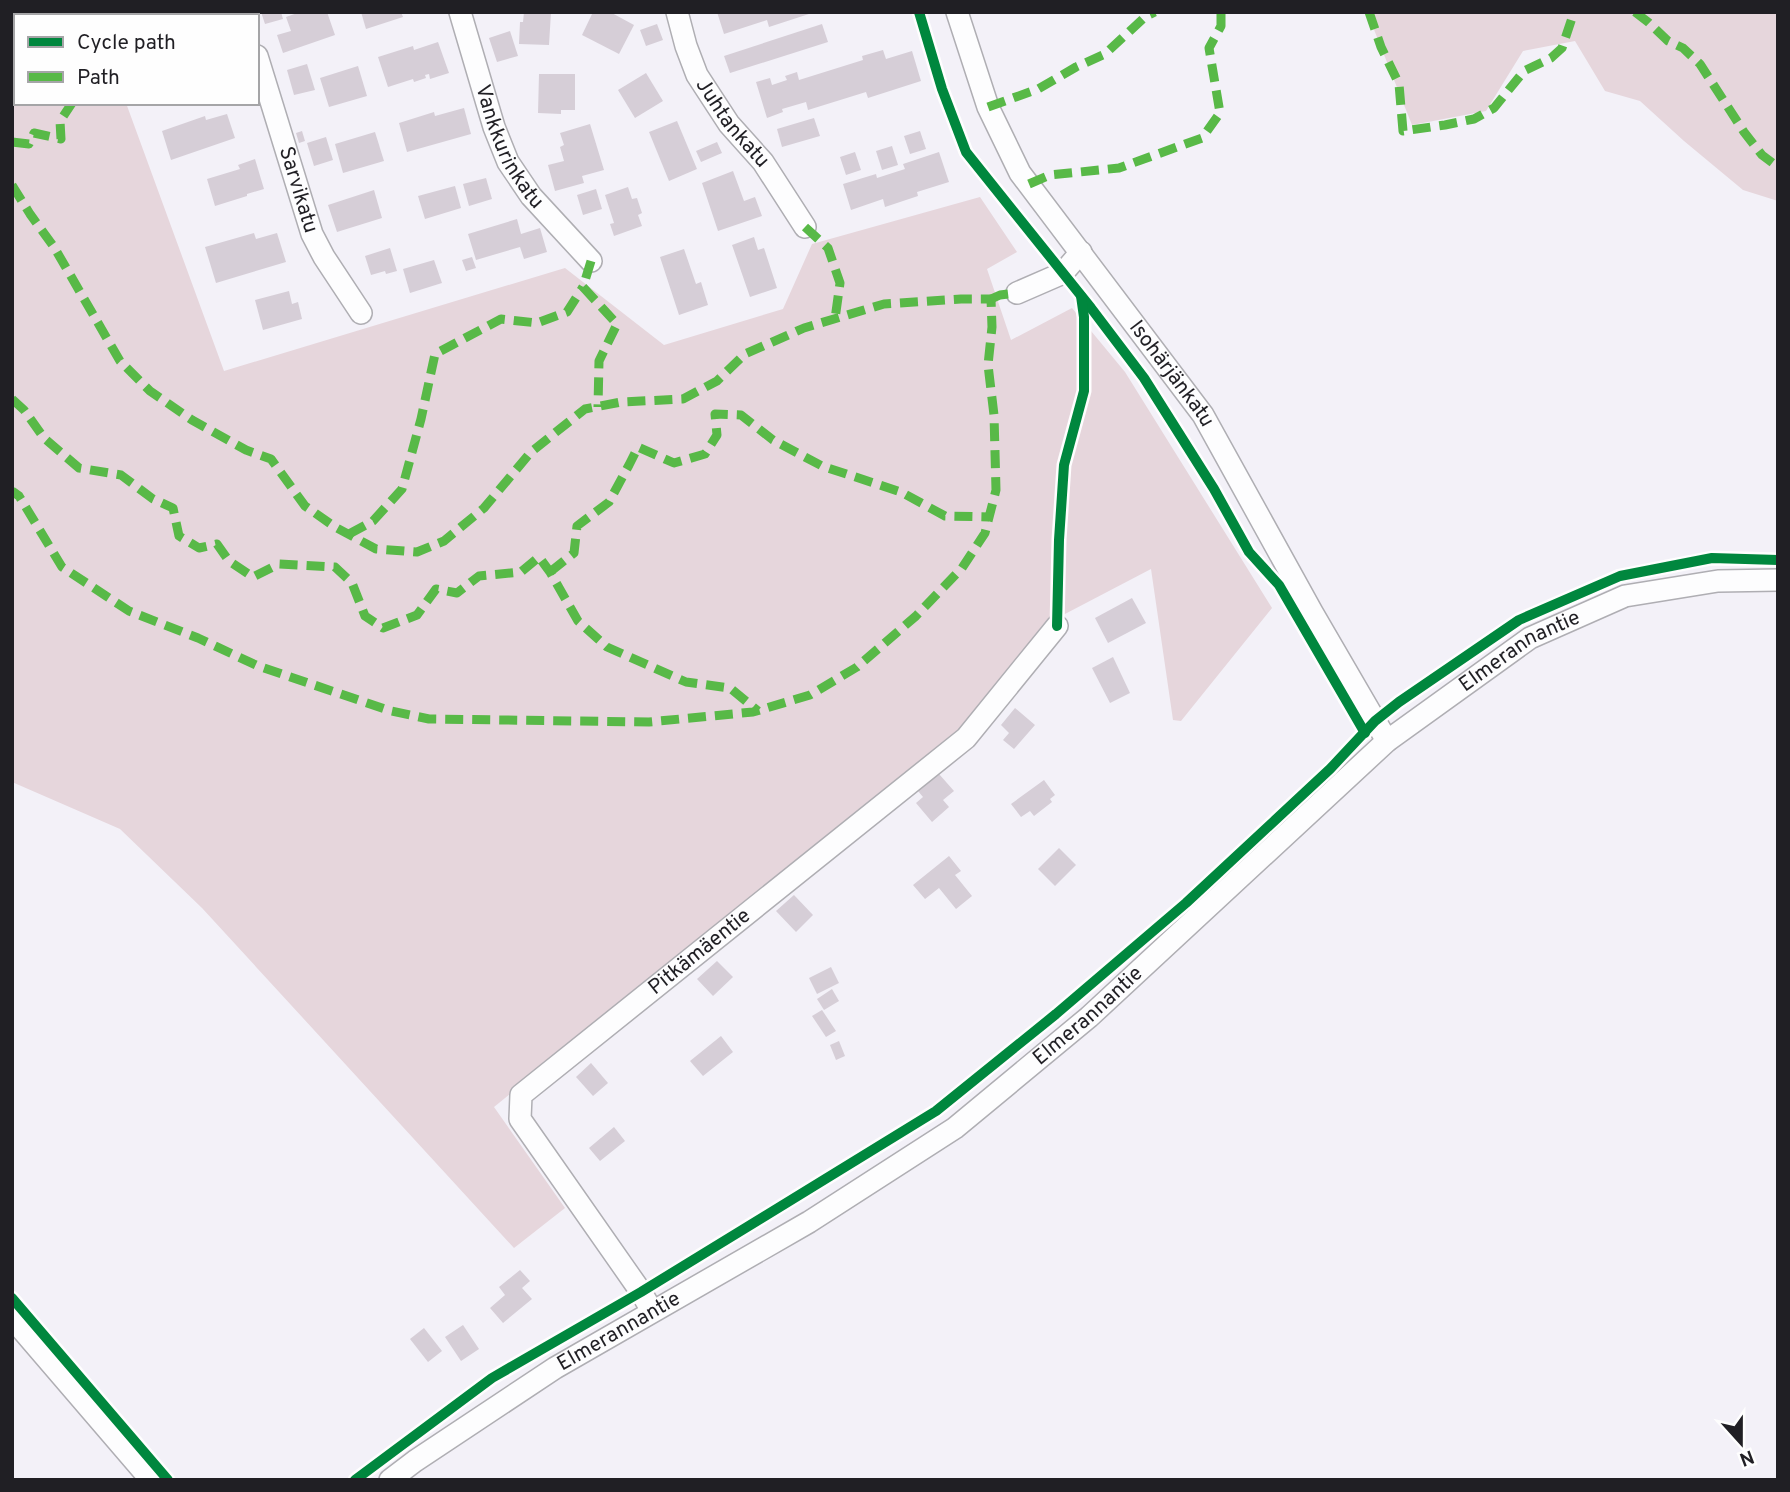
<svg xmlns="http://www.w3.org/2000/svg" width="1790" height="1492" viewBox="0 0 1790 1492" font-family="Overpass,sans-serif">
<rect width="100%" height="100%" fill="#f3f1f8"/>
<g fill="#e6d6dc">
<polygon points="12,12 92,12 93,16 16,16 16,103 126,103 224,371 565,268 664,345 783,309 812,244 980,197 1017,252 987,269 1011,340 1072,308 1125,372 1272,608 1181,721 1173,720 1151,569 1042,626 961,728 494,1107 565,1208 514,1248 202,908 120,829 12,782"/>
<polygon points="1367,12 1778,12 1778,201 1743,190 1684,141 1640,101 1605,91 1575,41 1523,51 1486,111 1412,125"/>
</g>
<g fill="#d6ced7">
<polygon points="137,12 159,12 159,13 150,16 138,16"/>
<polygon points="261,12 281,12 283,19 265,24"/>
<polygon points="300,12 327,12 335,35 283,53 277,35 291,31 286,17"/>
<polygon points="361,12 401,12 403,17 366,29"/>
<polygon points="524,12 551,12 549,45 519,44 520,22 523,22"/>
<polygon points="593,12 610,12 634,25 619,54 582,35"/>
<polygon points="717,12 812,12 812,13 769,27 767,20 724,34"/>
<polygon points="657,24 663,40 646,46 640,30"/>
<polygon points="822,24 828,42 730,73 724,56"/>
<polygon points="510,31 518,56 497,62 489,38"/>
<polygon points="438,42 449,73 430,79 429,74 425,75 426,78 414,82 413,79 388,87 378,57 413,46 414,50"/>
<polygon points="883,50 886,59 912,51 921,81 868,98 866,92 808,110 806,102 782,109 783,112 767,118 756,82 770,78 772,85 787,80 785,76 797,72 799,80 863,60 862,56"/>
<polygon points="307,64 315,90 294,95 287,70"/>
<polygon points="358,66 367,96 329,107 320,78"/>
<polygon points="646,73 663,101 635,118 618,90"/>
<polygon points="539,74 575,74 575,110 561,110 561,114 538,113"/>
<polygon points="464,108 471,134 407,152 399,123 434,112 435,116"/>
<polygon points="227,114 235,138 171,160 162,131 205,116 206,120"/>
<polygon points="814,118 820,136 782,147 777,129"/>
<polygon points="677,121 697,169 669,181 649,132"/>
<polygon points="590,124 604,170 582,176 584,183 555,191 548,165 564,161 560,147 564,145 560,133"/>
<polygon points="302,131 305,141 299,143 296,133"/>
<polygon points="920,131 926,149 910,154 904,136"/>
<polygon points="375,132 384,161 343,173 335,144"/>
<polygon points="326,137 333,160 314,166 307,143"/>
<polygon points="717,142 722,153 701,162 696,151"/>
<polygon points="892,146 898,165 882,170 876,151"/>
<polygon points="855,152 861,170 846,175 840,157"/>
<polygon points="939,152 949,182 917,192 918,196 885,207 883,199 851,210 843,184 876,174 877,178 905,169 903,164"/>
<polygon points="255,159 264,189 247,194 247,196 215,206 207,179 240,169 238,165"/>
<polygon points="733,171 744,201 755,197 762,216 718,231 702,183"/>
<polygon points="486,178 492,199 469,206 463,184"/>
<polygon points="455,186 461,208 425,219 418,196"/>
<polygon points="628,187 632,199 637,198 642,213 638,215 642,226 614,236 610,224 614,223 605,195"/>
<polygon points="596,189 602,209 583,215 577,195"/>
<polygon points="374,190 382,218 337,232 328,205"/>
<polygon points="517,219 521,234 540,228 547,252 524,259 520,247 476,260 468,234"/>
<polygon points="254,233 256,239 277,233 286,262 216,283 205,247"/>
<polygon points="754,237 758,250 764,248 777,288 750,297 732,245"/>
<polygon points="390,248 397,271 386,274 385,271 371,275 365,256"/>
<polygon points="684,249 696,284 701,282 708,305 679,315 660,257"/>
<polygon points="472,257 476,268 466,271 462,260"/>
<polygon points="434,260 442,283 410,293 403,269"/>
<polygon points="289,291 292,304 298,302 302,319 263,330 255,300"/>
<polygon points="1132,598 1146,623 1108,643 1095,618"/>
<polygon points="1113,657 1130,693 1110,703 1092,668"/>
<polygon points="1015,708 1035,725 1014,749 1003,740 1009,733 1001,725"/>
<polygon points="939,774 954,791 943,800 949,807 932,822 916,803 923,797 918,791"/>
<polygon points="1044,780 1055,795 1050,799 1052,802 1034,816 1030,811 1021,817 1011,804"/>
<polygon points="1059,848 1076,865 1055,886 1038,869"/>
<polygon points="949,856 961,871 955,875 972,896 956,909 939,888 925,899 913,885"/>
<polygon points="794,895 813,915 796,932 776,911"/>
<polygon points="717,961 733,977 713,996 697,979"/>
<polygon points="831,967 839,983 817,994 809,978"/>
<polygon points="832,989 839,1001 824,1010 817,999"/>
<polygon points="822,1010 836,1031 826,1037 812,1016"/>
<polygon points="721,1036 733,1052 703,1076 690,1061"/>
<polygon points="839,1041 845,1056 836,1060 830,1045"/>
<polygon points="591,1063 608,1083 593,1096 576,1077"/>
<polygon points="614,1127 625,1141 600,1161 589,1148"/>
<polygon points="520,1270 530,1281 522,1288 532,1299 503,1323 490,1308 505,1295 499,1287"/>
<polygon points="463,1325 479,1349 461,1361 445,1337"/>
<polygon points="424,1328 442,1351 428,1362 410,1339"/>
</g>
<g fill="none" stroke-linecap="round" stroke-linejoin="round">
<defs>
<g id="minor">
<polyline points="244,12 245,16"/>
<path id="s1" d="M460,12L494,127L508,162L531,196L591,261"/>
<path id="s2" d="M677,12L686,46L697,75L729,124L763,162L805,227"/>
<path id="s3" d="M957,12L988,107L1020,173L1203,415L1312,612L1387,741"/>
<path id="s4" d="M257,56L312,234L324,257L361,313"/>
<polyline points="1017,293 1063,273 1081,252"/>
<path id="s5" d="M652,1311L641,1292L520,1119L521,1095L966,738L1057,626"/>
<polyline points="12,1318 151,1480"/>
<path id="s6" d="M390,1480L415,1461L555,1368L809,1222L955,1128L1089,1017L1387,741L1530,638L1625,596L1718,581L1778,580"/>
</g>
</defs>
<use href="#minor" stroke="#afaeb3" stroke-width="24"/>
<use href="#minor" stroke="#fdfdfe" stroke-width="21"/>
<g stroke="#58b947" stroke-width="9" stroke-dasharray="18 9" stroke-linecap="butt">
<polyline points="102,12 103,16"/>
<polyline points="1369,12 1381,47 1399,84 1403,131 1445,125 1474,119 1494,108 1524,71 1551,58 1562,48 1574,12"/>
<polyline points="1635,12 1648,22 1668,41 1683,48 1700,64 1744,132 1762,155 1778,167"/>
<polyline points="988,107 1038,89 1076,67 1105,54 1146,16 1155,12"/>
<polyline points="12,142 29,144 34,133 61,139 60,121 72,103"/>
<polyline points="1029,184 1050,175 1119,168 1202,138 1220,113 1209,48 1221,26 1221,12"/>
<polyline points="12,185 30,214 54,247 120,361 150,391 192,420 246,450 271,459 305,506 335,527 376,549 417,552 444,541 484,508 531,452 585,409 621,402 683,399 717,381 745,354 804,328 884,304 961,299 991,299 992,327 988,365 994,415 996,490 985,533 962,568 916,616 857,667 810,695 753,712 649,722 429,719 391,711 258,666 198,638 129,611 62,567 19,496 12,491"/>
<polyline points="805,227 828,248 840,283 835,319"/>
<polyline points="591,261 583,287 617,324 599,361 598,407"/>
<polyline points="991,299 1000,295 1017,293"/>
<polyline points="12,399 24,410 44,438 79,468 121,475 153,499 173,508 179,536 199,548 217,544 229,561 253,577 279,564 335,567 352,583 365,616 383,628 417,615 436,589 457,593 479,576 521,572 539,557 550,572 578,621 607,647 686,682 730,688 758,711"/>
<polyline points="349,534 373,521 402,489 421,419 435,354 501,319 537,323 567,312 583,287"/>
<polyline points="550,572 574,553 577,526 609,502 629,465 638,447 674,463 705,454 717,435 715,414 741,415 773,440 822,466 901,492 945,516 989,517"/>
</g>
<defs>
<g id="cycleway">
<polyline points="919,12 942,89 966,152 1091,308 1144,378 1214,489 1249,552 1279,585 1365,733"/>
<polyline points="1057,626 1059,540 1064,465 1084,391 1084,317 1081,296"/>
<polyline points="12,1298 168,1480"/>
<polyline points="355,1480 492,1378 641,1292 936,1111 1056,1014 1186,903 1330,769 1375,721 1399,702 1519,620 1620,576 1712,558 1778,560"/>
</g>
</defs>
<use href="#cycleway" stroke="#fefefe" stroke-width="15"/>
<use href="#cycleway" stroke="#00873e" stroke-width="10"/>
</g>
<g text-anchor="middle" dominant-baseline="central" stroke-width="5" stroke-linejoin="round" paint-order="stroke">
<g font-size="21" fill="#201f24" stroke="#fefefe">
<text stroke="none"><textPath href="#s2" startOffset="126">Juhtankatu</textPath></text>
<text stroke="none"><textPath href="#s1" startOffset="144">Vankkurinkatu</textPath></text>
<text stroke="none"><textPath href="#s4" startOffset="140">Sarvikatu</textPath></text>
<text stroke="none"><textPath href="#s3" startOffset="425">Isohärjänkatu</textPath></text>
<text stroke="none"><textPath href="#s6" startOffset="1407">Elmerannantie</textPath></text>
<text stroke="none"><textPath href="#s5" startOffset="486">Pitkämäentie</textPath></text>
<text stroke="none"><textPath href="#s6" startOffset="840">Elmerannantie</textPath></text>
<text stroke="none"><textPath href="#s6" startOffset="273">Elmerannantie</textPath></text>
</g>
</g>
<rect width="1790" height="1492" fill="none" stroke="#201f24" stroke-width="28"/>
<rect x="14" y="14" width="245" height="91" fill="#fefefe" stroke="#a5a5a7" stroke-width="2"/>
<rect x="28" y="37" width="35" height="10" fill="#00873e" stroke="#a5a5a7" stroke-width="2"/>
<text x="77" y="49" font-size="21" fill="#201f24">Cycle path</text>
<rect x="28" y="72" width="35" height="10" fill="#58b947" stroke="#a5a5a7" stroke-width="2"/>
<text x="77" y="84" font-size="21" fill="#201f24">Path</text>
<g transform="translate(1741 1443) rotate(159)" stroke="#fefefe" stroke-width="5" paint-order="stroke">
<path d="M0-5L12 26L0 18L-12 26Z" fill="#201f24"/>
<text y="-10" font-size="19" font-weight="bold" text-anchor="middle" fill="#201f24">N</text>
</g>
</svg>
